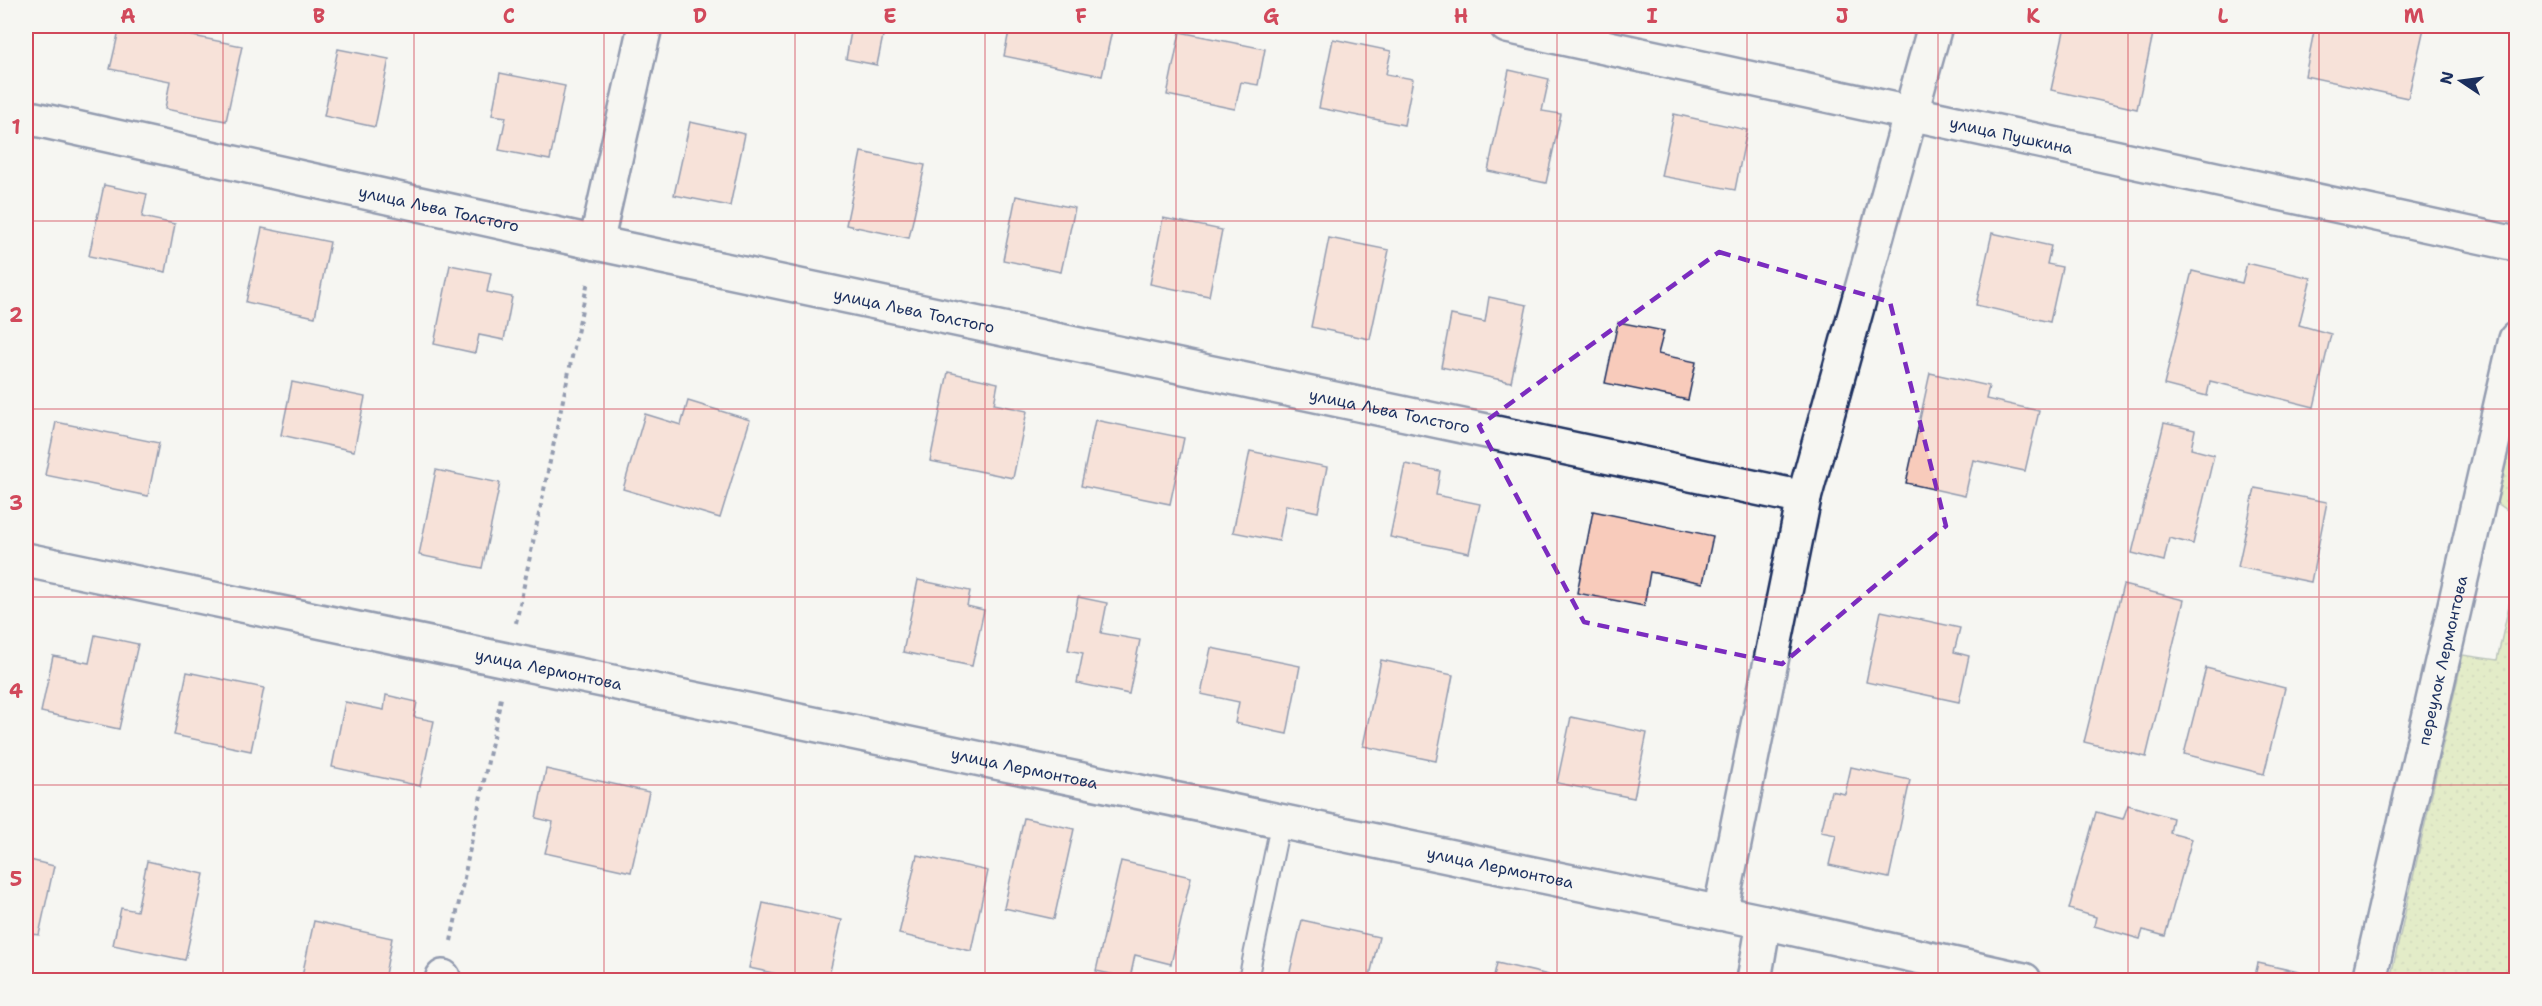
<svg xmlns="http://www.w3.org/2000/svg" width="2542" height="1006" viewBox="0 0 2542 1006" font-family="'Shantell Sans',sans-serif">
<defs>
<pattern id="park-dots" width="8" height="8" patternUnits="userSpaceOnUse" patternTransform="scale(1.5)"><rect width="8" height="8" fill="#cde095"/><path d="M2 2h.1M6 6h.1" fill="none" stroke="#afc083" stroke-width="1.8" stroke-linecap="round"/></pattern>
</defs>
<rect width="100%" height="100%" fill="#f6f6f2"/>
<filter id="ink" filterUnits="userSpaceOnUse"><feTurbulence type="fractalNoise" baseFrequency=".0167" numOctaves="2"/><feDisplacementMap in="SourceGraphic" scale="12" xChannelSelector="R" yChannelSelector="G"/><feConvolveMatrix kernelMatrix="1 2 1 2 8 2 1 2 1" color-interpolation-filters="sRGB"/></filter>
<g filter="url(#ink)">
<g fill="url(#park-dots)" stroke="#74887a" stroke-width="1.5">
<polygon points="2516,413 2516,516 2494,501"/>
<polygon points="2516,574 2516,980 2390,980 2463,655 2497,660"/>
</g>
<g fill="#f8cbbb" stroke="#1b2f5e" stroke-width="1.5">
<polygon points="120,26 144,26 242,46 226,121 165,109 170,81 110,69"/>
<polygon points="852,26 885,26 877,65 846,59"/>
<polygon points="905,26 950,26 948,34"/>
<polygon points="1010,26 1113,26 1102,76 1004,56"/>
<polygon points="2065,26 2140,26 2154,29 2137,109 2051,90"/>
<polygon points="2315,26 2413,26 2424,28 2408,98 2305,76"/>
<polygon points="1180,32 1265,49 1258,85 1241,82 1235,109 1167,95"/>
<polygon points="1333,39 1391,51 1386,74 1413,79 1404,125 1319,108"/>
<polygon points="338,49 389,59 375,127 324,116"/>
<polygon points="1509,70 1549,79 1542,111 1561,114 1546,183 1488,171"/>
<polygon points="500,73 565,86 550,160 499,150 506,117 492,115"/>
<polygon points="1674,114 1747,130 1735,190 1661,176"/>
<polygon points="690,122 745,134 730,206 674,195"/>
<polygon points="861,152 925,165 909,238 846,225"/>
<polygon points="104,185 147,194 142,217 175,224 166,272 89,256"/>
<polygon points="1016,196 1075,208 1061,272 1003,260"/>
<polygon points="1163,218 1222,230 1209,296 1150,284"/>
<polygon points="262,228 330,242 315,317 246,302"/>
<polygon points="1992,233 2051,246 2047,264 2062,267 2050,322 1976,305"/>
<polygon points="1329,238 1389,250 1370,339 1311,327"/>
<polygon points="2247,263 2311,278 2299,325 2331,334 2314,407 2210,381 2207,396 2164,385 2192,271 2242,283"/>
<polygon points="450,265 491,273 487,292 512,297 504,340 479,335 475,353 434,344"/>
<polygon points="1489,297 1527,305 1511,382 1441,367 1451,315 1485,322"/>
<polygon points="1618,322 1664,331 1658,354 1696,362 1688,400 1605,383"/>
<polygon points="948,372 998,383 994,404 1027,411 1013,478 930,461"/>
<polygon points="1930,373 1989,386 1986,399 2039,411 2025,471 1973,460 1965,496 1906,483"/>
<polygon points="292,382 365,397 354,451 281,435"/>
<polygon points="688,401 750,420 720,518 623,489 645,414 681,425"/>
<polygon points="1095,420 1184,438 1170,504 1081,486"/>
<polygon points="56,422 159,443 148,496 45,475"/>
<polygon points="2164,423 2195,430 2191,449 2214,455 2193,544 2169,538 2164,561 2132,553"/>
<polygon points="1250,451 1327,467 1318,512 1286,505 1279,541 1233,532"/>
<polygon points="1405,464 1440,471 1436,495 1480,504 1469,553 1390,537"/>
<polygon points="436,470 500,483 482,568 419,555"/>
<polygon points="2255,488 2327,502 2311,582 2238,567"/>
<polygon points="1593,511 1713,536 1703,583 1650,572 1644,606 1577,593"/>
<polygon points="918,580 970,591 967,606 984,610 972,666 903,652"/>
<polygon points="2123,585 2184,600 2146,757 2084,742"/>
<polygon points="1078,597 1107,603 1101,633 1140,640 1129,694 1077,683 1083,653 1068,650"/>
<polygon points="1881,611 1960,628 1954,652 1969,656 1959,702 1866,682"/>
<polygon points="95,635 138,644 119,729 41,712 53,656 89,663"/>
<polygon points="1211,648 1300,666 1287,734 1235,723 1239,702 1201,694"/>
<polygon points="1381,660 1453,675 1436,761 1363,746"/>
<polygon points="2206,668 2285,688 2264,774 2184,754"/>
<polygon points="187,672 264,688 251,751 174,735"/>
<polygon points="386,695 417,702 414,717 434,721 420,786 332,767 345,702 384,710"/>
<polygon points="1571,717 1647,733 1634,798 1557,783"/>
<polygon points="1851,767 1910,780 1889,878 1829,865 1836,835 1821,832 1831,791 1845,794"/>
<polygon points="546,769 649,792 631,872 545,853 553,822 536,818"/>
<polygon points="2128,805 2173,818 2170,833 2192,839 2165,936 2143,930 2140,939 2094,926 2096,917 2069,909 2096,812 2123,819"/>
<polygon points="1024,818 1074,829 1054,919 1004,908"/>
<polygon points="917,855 988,871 971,951 899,934"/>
<polygon points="26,859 54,866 39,935 26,933"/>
<polygon points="147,861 204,874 185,960 113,945 121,908 137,911"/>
<polygon points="1121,861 1191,877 1171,964 1135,955 1130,978 1096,971"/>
<polygon points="763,903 842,920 828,980 806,980 749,968"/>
<polygon points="1302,920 1379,937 1369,980 1288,980"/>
<polygon points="314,921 392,938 384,980 301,980"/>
<polygon points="1497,963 1566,979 1566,980 1493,980"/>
<polygon points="2258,963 2299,972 2297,980 2254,980"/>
</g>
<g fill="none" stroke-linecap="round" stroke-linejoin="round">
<defs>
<polyline id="service" points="1248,980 1281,820"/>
<g id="minor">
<path id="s1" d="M1507,26L2516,244"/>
<path id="s2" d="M26,117L596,243L1804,498"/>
<polyline points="596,243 645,26"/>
<path id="s3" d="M26,560L1764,922L2024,980"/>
<polyline points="1720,913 1804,498 1935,26"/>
<polyline points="442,980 443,977"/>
<polyline points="1754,980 1764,922"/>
<path id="s4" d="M2369,980L2516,339"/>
</g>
</defs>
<use href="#service" stroke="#1b2f5e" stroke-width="22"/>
<use href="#minor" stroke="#1b2f5e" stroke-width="38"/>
<g stroke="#1b2f5e" stroke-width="4" stroke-dasharray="4.5 4.5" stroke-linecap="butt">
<polyline points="516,623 588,281"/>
<polyline points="451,941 501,698"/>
<polyline points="2507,980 2516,937"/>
</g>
<use href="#service" stroke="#f6f6f2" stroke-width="18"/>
<use href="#minor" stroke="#f6f6f2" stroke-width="33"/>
</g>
</g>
<path d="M0 0H2542V1006H0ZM1719,252L1890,302L1946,526L1782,664L1584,622L1479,426Z" fill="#f6f6f2" fill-opacity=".55" fill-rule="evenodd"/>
<path fill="none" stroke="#7b2cbf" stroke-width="4.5" stroke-dasharray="12 8" stroke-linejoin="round" d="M1719,252L1890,302L1946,526L1782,664L1584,622L1479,426Z"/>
<path fill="none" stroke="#d1495b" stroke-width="1.5" stroke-opacity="0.55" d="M223,26V980M414,26V980M604,26V980M795,26V980M985,26V980M1176,26V980M1366,26V980M1557,26V980M1747,26V980M1938,26V980M2128,26V980M2319,26V980M26,221H2516M26,409H2516M26,597H2516M26,785H2516"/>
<g text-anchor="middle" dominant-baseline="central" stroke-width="5" stroke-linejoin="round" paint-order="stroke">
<g font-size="16" fill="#1b2f5e" stroke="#f6f6f2">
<text stroke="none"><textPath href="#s1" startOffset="516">улица Пушкина</textPath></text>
<text stroke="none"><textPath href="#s2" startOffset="423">улица Льва Толстого</textPath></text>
<text stroke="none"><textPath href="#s2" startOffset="909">улица Льва Толстого</textPath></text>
<text stroke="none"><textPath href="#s2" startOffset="1395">улица Льва Толстого</textPath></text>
<text stroke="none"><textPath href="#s4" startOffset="328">переулок Лермонтова</textPath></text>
<text stroke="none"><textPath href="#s3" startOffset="534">улица Лермонтова</textPath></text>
<text stroke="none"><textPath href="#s3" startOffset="1020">улица Лермонтова</textPath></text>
<text stroke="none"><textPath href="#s3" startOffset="1506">улица Лермонтова</textPath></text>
</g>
</g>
<rect width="2542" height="1006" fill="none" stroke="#f6f6f2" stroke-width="66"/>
<g transform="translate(2461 81) rotate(283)" stroke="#f6f6f2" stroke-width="4.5" paint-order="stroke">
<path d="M0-4.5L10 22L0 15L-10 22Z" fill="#1b2f5e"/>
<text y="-9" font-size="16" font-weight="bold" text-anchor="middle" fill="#1b2f5e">N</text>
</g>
<rect x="33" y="33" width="2476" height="940" fill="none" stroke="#d1495b" stroke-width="2"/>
<g font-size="20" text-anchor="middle" font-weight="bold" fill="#d1495b">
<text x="128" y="23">A</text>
<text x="319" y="23">B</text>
<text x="509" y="23">C</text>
<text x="700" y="23">D</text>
<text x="890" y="23">E</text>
<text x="1081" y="23">F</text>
<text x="1271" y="23">G</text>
<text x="1461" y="23">H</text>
<text x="1652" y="23">I</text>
<text x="1842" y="23">J</text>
<text x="2033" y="23">K</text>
<text x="2223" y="23">L</text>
<text x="2414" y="23">M</text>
<text x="16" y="134">1</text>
<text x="16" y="322">2</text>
<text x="16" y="510">3</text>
<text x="16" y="698">4</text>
<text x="16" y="886">5</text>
</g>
</svg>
